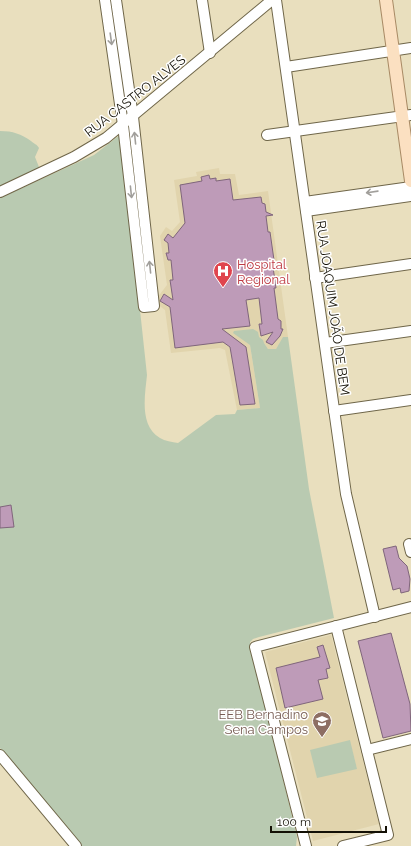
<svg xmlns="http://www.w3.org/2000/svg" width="411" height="846" viewBox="0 0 411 846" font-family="Raleway,sans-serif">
<rect width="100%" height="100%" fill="#e9dfbe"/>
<g fill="#e1d4ad">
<polygon points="219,168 220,174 235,174 239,195 268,191 288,337 283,338 276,349 268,349 264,343 250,345 260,408 237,410 225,350 220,348 171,353 165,310 157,304 157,298 167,285 160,236 166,227 172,231 180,222 174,180 197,176 196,172"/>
<polygon points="331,635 379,824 313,841 265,652"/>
</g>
<g fill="#b9cab1">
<path d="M0,131C13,131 21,134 31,141C34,144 37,144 39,148L35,157L39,167L38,169L11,183L7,182L6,184L0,188Z"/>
<path d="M121,134L147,375C145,395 139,426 160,438C165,441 172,442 178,443L216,415L235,414L237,410L260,408L250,345L233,333L234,331L253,329L258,332L259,337L263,340L264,343L268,349H276L283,337H288L309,489L334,618L259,637L253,639L250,642L297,837L296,846H81L0,748V198L94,155Z"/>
<polygon points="350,740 357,769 317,778 310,750"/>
</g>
<g fill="#be9bb8" stroke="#7f657b">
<polygon points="209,175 210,179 216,178 216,181 230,179 233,200 261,197 262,203 265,204 266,212 273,215 266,216 268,232 270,232 274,260 272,260 276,288 274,288 278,319 281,321 281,329 283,329 280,336 272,345 266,342 273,332 261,336 259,324 262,324 259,298 246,300 250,326 222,329 246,347 255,404 240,405 230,347 223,342 175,348 170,307 160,301 164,294 173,300 170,280 173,280 171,260 168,260 166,253 169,253 168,243 164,240 168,234 173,238 185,223 180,185 202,181 201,177"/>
<polygon points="11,505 14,527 0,528 0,507"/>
<polygon points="396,546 399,558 407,566 410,579 409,591 401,593 400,588 393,590 383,549"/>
<polygon points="391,633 410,704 411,731 383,738 358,641"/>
<polygon points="323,645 330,668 326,669 328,678 318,680 323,699 285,708 276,668 320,657 317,647"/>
</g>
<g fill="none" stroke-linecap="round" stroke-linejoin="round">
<defs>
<g id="minor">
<polyline points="105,0 123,125 144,307 154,306 133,117 116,0"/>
<polyline points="202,0 210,53"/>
<polyline points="276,0 346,494 375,617"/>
<polyline points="286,67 411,48"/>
<polyline points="267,135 411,115"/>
<polyline points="0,192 74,157 106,138 272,0"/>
<polyline points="305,202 411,187"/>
<polyline points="306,211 411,196"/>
<polyline points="315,278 411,264"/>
<polyline points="325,343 411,331"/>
<polyline points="334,411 411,400"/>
<polyline points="409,544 411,552"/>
<polyline points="336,626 388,835 343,846"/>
<polyline points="367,750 411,739"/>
<polyline points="0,755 76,846"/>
<polyline points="306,846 255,647 411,607"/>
</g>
<polyline id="major" points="386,0 411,181"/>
</defs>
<use href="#minor" stroke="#6f6649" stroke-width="12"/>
<use href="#major" stroke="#a88a65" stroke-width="14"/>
<use href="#minor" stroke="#fff" stroke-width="10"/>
<use href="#major" stroke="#fbe0c1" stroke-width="12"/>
</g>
<defs><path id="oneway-shaft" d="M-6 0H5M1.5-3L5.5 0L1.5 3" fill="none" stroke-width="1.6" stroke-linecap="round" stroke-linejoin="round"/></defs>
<g stroke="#a19f9b">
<use href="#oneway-shaft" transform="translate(111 39) rotate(82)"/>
<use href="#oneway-shaft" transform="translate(135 138) rotate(-96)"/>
<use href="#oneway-shaft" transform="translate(131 192) rotate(84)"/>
<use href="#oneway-shaft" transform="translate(372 192) rotate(172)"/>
<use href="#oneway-shaft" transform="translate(150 267) rotate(-96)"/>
</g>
<defs>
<symbol id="hospital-pin" viewBox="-11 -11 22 30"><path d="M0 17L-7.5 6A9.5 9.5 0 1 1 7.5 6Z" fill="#e0444e" stroke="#fff"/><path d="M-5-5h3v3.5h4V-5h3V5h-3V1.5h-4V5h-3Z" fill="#fff"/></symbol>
<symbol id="school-pin" viewBox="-11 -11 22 30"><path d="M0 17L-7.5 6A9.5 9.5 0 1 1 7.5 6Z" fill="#8d6e63" stroke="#fff"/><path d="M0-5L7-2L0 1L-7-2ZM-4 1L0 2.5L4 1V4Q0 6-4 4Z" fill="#fff"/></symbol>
</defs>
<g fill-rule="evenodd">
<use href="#hospital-pin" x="212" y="260" width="22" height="30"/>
<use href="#school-pin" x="311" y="710" width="22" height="30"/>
</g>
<g text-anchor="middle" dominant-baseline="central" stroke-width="3" stroke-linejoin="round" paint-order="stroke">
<g font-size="13" fill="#131005" stroke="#fff">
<text transform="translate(135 96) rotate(-38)">RUA CASTRO ALVES</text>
<text transform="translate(333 308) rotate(82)">RUA JOAQUIM JOÃO DE BEM</text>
</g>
<g font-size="13" fill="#be3a42" stroke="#fff" text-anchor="start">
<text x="237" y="264">Hospital<tspan x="237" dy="15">Regional</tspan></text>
</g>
<g font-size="13" fill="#785e54" stroke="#fff" text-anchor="end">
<text x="308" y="714">EEB Bernadino<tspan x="308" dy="15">Sena Campos</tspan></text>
</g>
</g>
<path d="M271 826v6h115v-6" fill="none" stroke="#131005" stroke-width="2"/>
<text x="277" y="826" font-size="12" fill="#131005" stroke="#ffffff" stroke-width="3" paint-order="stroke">100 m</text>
</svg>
